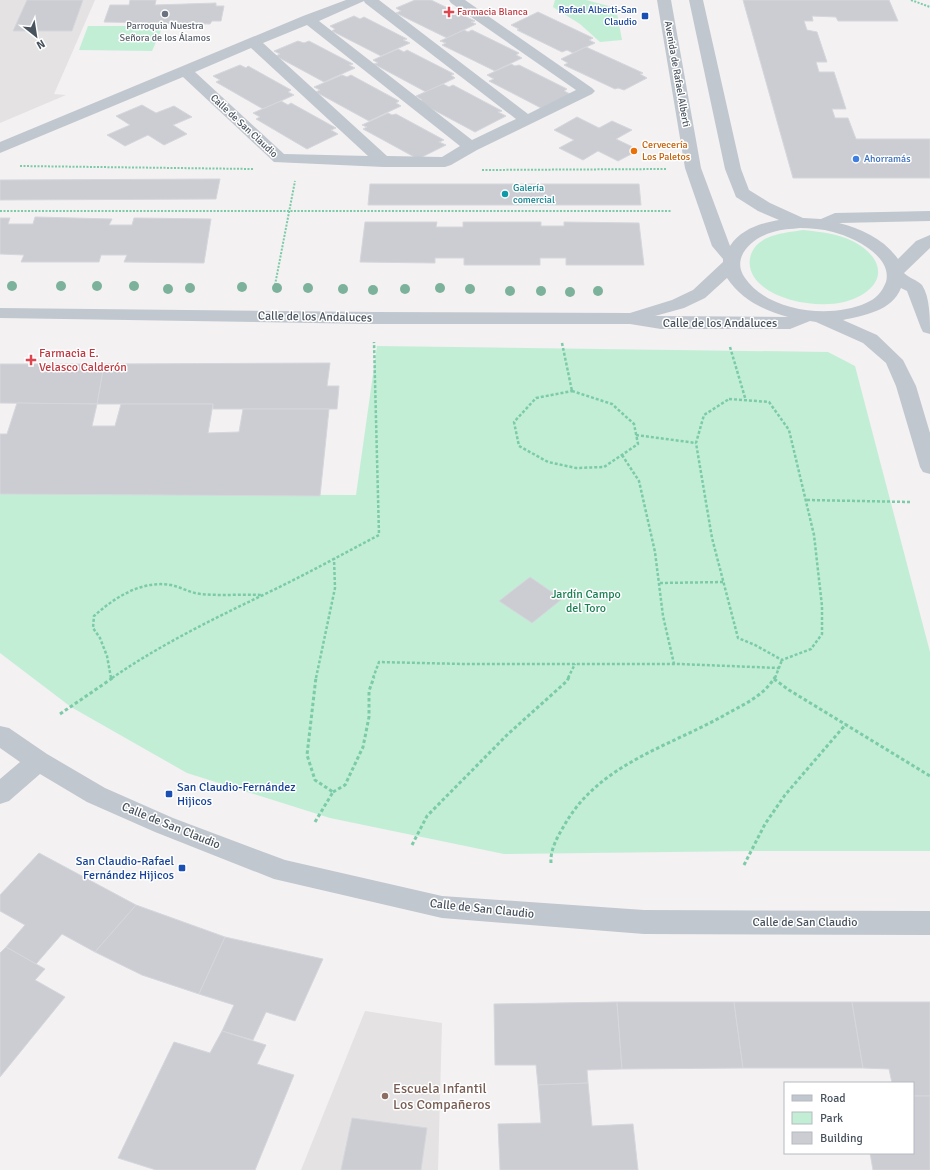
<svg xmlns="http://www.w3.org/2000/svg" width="930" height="1170" viewBox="0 0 930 1170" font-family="Signika,sans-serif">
<rect width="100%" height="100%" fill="#f3f1f1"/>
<g fill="#e4e2e3">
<polygon points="0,0 95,0 54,94 66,95 0,123"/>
<polygon points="365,1011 442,1023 438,1170 301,1170"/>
</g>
<g fill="#c2eed6">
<polygon points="555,0 586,0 616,8 622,40 600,42 580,24 553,7"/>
<polygon points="88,26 163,26 152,51 79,50"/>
<path d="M803,230C822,232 844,234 861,246C893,269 876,294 844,302C819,308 777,302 758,282C744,267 748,247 767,238C778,233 790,232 803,230Z"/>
<polygon points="377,346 828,352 855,366 930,652 930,851 753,851 504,854 330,818 187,773 71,707 0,653 0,494 356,495"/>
</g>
<g fill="#cbcdd3" stroke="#d5d7dc">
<polygon points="27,0 83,0 72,31 13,31"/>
<polygon points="130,0 156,0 155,5 216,3 216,6 224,6 221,21 212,21 210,24 104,22 110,5 129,5"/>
<polygon points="415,0 431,0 475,21 471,22 476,24 447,38 396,13 401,11 396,8"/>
<polygon points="743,0 889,0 898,21 838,21 836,17 812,16 813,21 804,21 807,30 817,32 827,62 816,62 819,72 834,72 846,109 832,109 835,118 848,118 856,139 930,139 930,178 793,178"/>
<polygon points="538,12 593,38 589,40 595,43 573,53 567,50 562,52 517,30 519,29 511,25"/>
<polygon points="354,16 360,19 364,17 407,39 403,40 410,43 381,56 332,31 335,29 330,26"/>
<polygon points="464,30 468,32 472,30 519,53 516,55 522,58 495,71 442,45 446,43 440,41"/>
<polygon points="298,41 304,43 309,41 353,64 349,65 355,68 324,82 276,56 280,54 274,51"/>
<polygon points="586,47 643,73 640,74 647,78 624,90 618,88 615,89 564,65 568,63 561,59"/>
<polygon points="398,49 404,52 407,50 454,74 451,75 455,78 426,92 374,64 378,63 373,60"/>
<polygon points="511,64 515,66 519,65 567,89 564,91 570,94 541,108 489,81 494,79 487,75"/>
<polygon points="240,65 246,68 248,66 291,90 288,92 294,95 263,109 216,82 220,80 213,76"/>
<polygon points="342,75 347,77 351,75 399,101 396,103 401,106 369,121 316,92 320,90 314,87"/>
<polygon points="443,84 449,87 453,85 502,111 498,112 506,116 475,132 419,102 422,100 416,96"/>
<polygon points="281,101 288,105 291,103 336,128 331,130 338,134 307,149 256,119 260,117 253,113"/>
<polygon points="142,105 156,113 174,106 192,117 173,125 187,134 164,145 148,135 125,146 107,135 130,125 116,116"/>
<polygon points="388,113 392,115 396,114 444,140 439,142 446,145 418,159 363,129 367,127 362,125"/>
<polygon points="577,117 599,128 612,121 632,130 616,139 639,150 618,161 598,151 583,160 559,148 574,140 554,130"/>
<polygon points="220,179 216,199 0,200 0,180"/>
<polygon points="370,184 639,184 641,205 368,205"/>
<polygon points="35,217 112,219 109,225 132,225 134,218 211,219 204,263 124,262 127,255 101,255 99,262 21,262 24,255 0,254 0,218 10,218 8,224 33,224"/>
<polygon points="365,222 437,222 436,227 463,227 463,222 541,222 541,226 564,226 564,222 639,223 644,265 566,265 566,258 540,258 540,265 464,265 464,258 435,258 435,263 360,262"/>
<polygon points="330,363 327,386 339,386 337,409 213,409 213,404 97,404 104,364"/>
<polygon points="0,364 104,364 97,404 0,403"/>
<polygon points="17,403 97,404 92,426 115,426 121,404 213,404 208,433 239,432 243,409 329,409 320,496 0,494 0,434 7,434"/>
<polygon points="530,577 562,599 532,623 499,601"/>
<polygon points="39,853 136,905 95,952 62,934 36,964 6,947 25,925 0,911 0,895"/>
<polygon points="136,905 225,937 199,994 142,975 95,952"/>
<polygon points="225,937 323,959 295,1021 266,1012 253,1040 222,1031 234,1005 199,994"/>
<polygon points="6,947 45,969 35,980 65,997 0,1077 0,953"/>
<polygon points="617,1002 622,1069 587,1070 588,1083 538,1085 536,1065 495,1065 494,1004"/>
<polygon points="617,1002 734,1002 743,1068 622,1069"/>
<polygon points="734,1002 852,1002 863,1068 743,1068"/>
<polygon points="852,1002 930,1002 930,1096 913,1096 913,1083 892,1083 889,1069 863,1068"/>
<polygon points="222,1031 266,1045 257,1064 294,1075 255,1170 156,1170 118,1158 174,1042 210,1053"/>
<polygon points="588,1083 592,1126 633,1124 638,1170 500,1170 498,1124 541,1123 538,1085"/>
<polygon points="913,1096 930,1096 930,1170 873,1170 870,1153 913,1153"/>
<polygon points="352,1118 427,1128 421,1170 341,1170"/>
</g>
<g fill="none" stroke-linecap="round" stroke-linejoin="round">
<g stroke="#7bcba9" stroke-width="2" stroke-dasharray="2 1.5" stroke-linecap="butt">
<polyline points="911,0 930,7"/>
<polyline points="20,166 253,169"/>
<polyline points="482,170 666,169"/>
<polyline points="0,211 671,211"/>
<polyline points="275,285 295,181"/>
</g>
<g stroke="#7bcba9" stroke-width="2.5" stroke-dasharray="3 2" stroke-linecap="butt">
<polyline points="562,343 572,391"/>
<polyline points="730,347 746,401"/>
<polygon points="572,391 612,404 634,424 638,444 604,467 576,468 548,462 519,446 514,422 536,398"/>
<polygon points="729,399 769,402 789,430 814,535 822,606 822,634 811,649 782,660 755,645 738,638 712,538 696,443 704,415"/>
<polyline points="636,435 696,443"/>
<polyline points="622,455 639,481 655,552 663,616 674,664"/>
<polyline points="807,500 911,502"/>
<polyline points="660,583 724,582"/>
<path d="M111,678L107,656L100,638L93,628L94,616C115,597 142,580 171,585C181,587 190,593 201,594C221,596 242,594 262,595"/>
<path d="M112,678C160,645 211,620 263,595C303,576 341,555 379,535L374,342"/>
<polyline points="316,678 335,588 334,558"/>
<polyline points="373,678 379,662 463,664 679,664 779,668"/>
<polyline points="568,678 575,664"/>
<polyline points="775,678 782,660"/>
</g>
<g stroke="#7bcba9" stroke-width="3" stroke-dasharray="3.5 2.5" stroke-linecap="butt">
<polyline points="774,679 789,690 930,776"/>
<polyline points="60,714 114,677"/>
<polyline points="333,792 345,785 363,747 369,717 369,691 374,677"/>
<polyline points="315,822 333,792 315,780 307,755 316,677"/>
<polyline points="412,845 427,816 508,734 567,681 569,677"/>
<path d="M551,863C550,849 558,836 565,824C601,762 672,746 730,712C747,703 765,694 775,677"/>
<polyline points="744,865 765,824 785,795 846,724"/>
</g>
<g fill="#c0c7cf" fill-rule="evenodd">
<path d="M346,0H379L528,114L576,90L451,3L449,0H465L592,88L595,91L592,94L477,150L451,165L445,167H384L274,162L183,77L0,153V142L303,16ZM364,1L365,3L516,119L472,140L319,21ZM307,25L460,146L442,157L387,156L263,43ZM251,48L368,156L284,154L195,72Z"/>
<path d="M657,0H671L701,168L730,246C741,229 761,223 779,220L758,211L736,197L725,169L689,0H703L741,169L749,190L770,203L803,218L821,219L835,213L930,211V221L839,223C862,229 884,239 898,259L916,241L930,235V248L904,273C909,278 917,280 922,285C930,297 930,319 930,334L923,332L921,328L907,291L901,288C892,311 865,315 843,320L877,335L903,360L916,386L930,433V474L923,472L920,467L896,386L886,363L863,343L816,322L810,321L790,329H661L630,324H373L0,318V308L373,312L630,313L672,300L693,290L723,262V259L712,246L685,168ZM800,228C811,228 822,229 833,232C853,237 893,256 886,282C882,292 876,299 866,303C831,319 768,312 745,278C730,257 753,237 773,232C782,229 791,229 800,228ZM727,278C742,300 763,310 788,317L655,316L684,308L705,298Z"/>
<polygon points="0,726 9,728 47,754 105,788 173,818 285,860 442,896 644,910 930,911 930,935 644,934 442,918 274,879 155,832 87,802 40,774 9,801 0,804 0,779 20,762 0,748"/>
</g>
</g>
<g fill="#7cb29b">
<circle cx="12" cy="286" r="5"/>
<circle cx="61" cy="286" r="5"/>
<circle cx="97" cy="286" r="5"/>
<circle cx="134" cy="286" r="5"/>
<circle cx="242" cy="287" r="5"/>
<circle cx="190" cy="288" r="5"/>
<circle cx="277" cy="288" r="5"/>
<circle cx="308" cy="288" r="5"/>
<circle cx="440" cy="288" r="5"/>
<circle cx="168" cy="289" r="5"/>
<circle cx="343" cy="289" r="5"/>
<circle cx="405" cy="289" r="5"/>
<circle cx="470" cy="289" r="5"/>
<circle cx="373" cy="290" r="5"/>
<circle cx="510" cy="291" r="5"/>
<circle cx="541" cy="291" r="5"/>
<circle cx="598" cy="291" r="5"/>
<circle cx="570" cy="292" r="5"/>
</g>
<g fill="#e0444e" stroke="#fff" stroke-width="1.5">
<path d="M447 6h4v4h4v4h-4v4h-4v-4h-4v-4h4z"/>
<path d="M29 354h4v4h4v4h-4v4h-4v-4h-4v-4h4z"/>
</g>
<circle fill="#6b7280" stroke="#fff" stroke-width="1.5" cx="165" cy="14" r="4"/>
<g fill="#1a4fb4" stroke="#fff" stroke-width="1.5">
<rect x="641" y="12" width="8" height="8" rx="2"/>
<rect x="165" y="790" width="8" height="8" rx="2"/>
<rect x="178" y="864" width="8" height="8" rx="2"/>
</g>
<circle fill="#e8710a" stroke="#fff" stroke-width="1.5" cx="634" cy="151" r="4"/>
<circle fill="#3f7fe0" stroke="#fff" stroke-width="1.5" cx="856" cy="159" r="4"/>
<circle fill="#0f9aa8" stroke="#fff" stroke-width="1.5" cx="505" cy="194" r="4"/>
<circle fill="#8d6e63" stroke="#fff" stroke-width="1.5" cx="385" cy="1096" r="4"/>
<g text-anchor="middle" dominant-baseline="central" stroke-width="3" stroke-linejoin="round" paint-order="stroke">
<g font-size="10" fill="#164399" stroke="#fff" text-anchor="end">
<text x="637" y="10">Rafael Alberti-San<tspan x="637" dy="12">Claudio</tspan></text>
</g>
<g font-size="10" fill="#be3a42" stroke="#fff" text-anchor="start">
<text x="457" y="12">Farmacia Blanca</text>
</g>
<g font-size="10" fill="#5b616d" stroke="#fff">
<text x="165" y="26">Parroquia Nuestra<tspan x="165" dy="12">Señora de los Álamos</tspan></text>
</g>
<g font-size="10" fill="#49535e" stroke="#fff">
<text transform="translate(677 74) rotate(80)">Avenida de Rafael Alberti</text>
<text transform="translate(244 126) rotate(43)">Calle de San Claudio</text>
</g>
<g font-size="10" fill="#c56008" stroke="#fff" text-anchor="start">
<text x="642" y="145">Cervecería<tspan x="642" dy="12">Los Paletos</tspan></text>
</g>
<g font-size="10" fill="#366cbe" stroke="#fff" text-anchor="start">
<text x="864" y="159">Ahorramás</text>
</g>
<g font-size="10" fill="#0d838f" stroke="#fff" text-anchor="start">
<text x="513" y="188">Galería<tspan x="513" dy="12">comercial</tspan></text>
</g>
<g font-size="12" fill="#49535e" stroke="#fff">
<text transform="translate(315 317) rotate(1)">Calle de los Andaluces</text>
<text x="720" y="323">Calle de los Andaluces</text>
<text transform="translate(171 826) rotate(22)">Calle de San Claudio</text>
<text transform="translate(482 909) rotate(6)">Calle de San Claudio</text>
<text x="805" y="922">Calle de San Claudio</text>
</g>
<g font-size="12" fill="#be3a42" stroke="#fff" text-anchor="start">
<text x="39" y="353">Farmacia E.<tspan x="39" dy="14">Velasco Calderón</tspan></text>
</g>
<g font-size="12" fill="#1b7f54" stroke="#fff">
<text x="586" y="594">Jardín Campo<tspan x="586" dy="14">del Toro</tspan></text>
</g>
<g font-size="12" fill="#164399" stroke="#fff" text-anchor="start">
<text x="177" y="787">San Claudio-Fernández<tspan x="177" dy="14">Hijicos</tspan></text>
<text x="174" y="861" text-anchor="end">San Claudio-Rafael<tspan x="174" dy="14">Fernández Hijicos</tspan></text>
</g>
<g font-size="14" fill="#785e54" stroke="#fff" text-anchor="start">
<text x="393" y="1088">Escuela Infantil<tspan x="393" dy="16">Los Compañeros</tspan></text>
</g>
</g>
<rect x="784" y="1082" width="130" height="72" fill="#ffffff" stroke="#b6babf"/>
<rect x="792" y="1095" width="20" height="6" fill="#c0c7cf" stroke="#b6babf"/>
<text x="820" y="1102" font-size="12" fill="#49535e">Road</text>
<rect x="792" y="1112" width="20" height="12" fill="#c2eed6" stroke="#b6babf"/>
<text x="820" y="1122" font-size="12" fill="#49535e">Park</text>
<rect x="792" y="1132" width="20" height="12" fill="#cbcdd3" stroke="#b6babf"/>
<text x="820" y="1142" font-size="12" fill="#49535e">Building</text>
<g transform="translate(36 36) rotate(150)" stroke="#ffffff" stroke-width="3" paint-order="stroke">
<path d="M0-3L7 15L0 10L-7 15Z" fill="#49535e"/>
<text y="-6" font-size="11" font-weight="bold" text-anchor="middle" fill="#49535e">N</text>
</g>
</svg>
